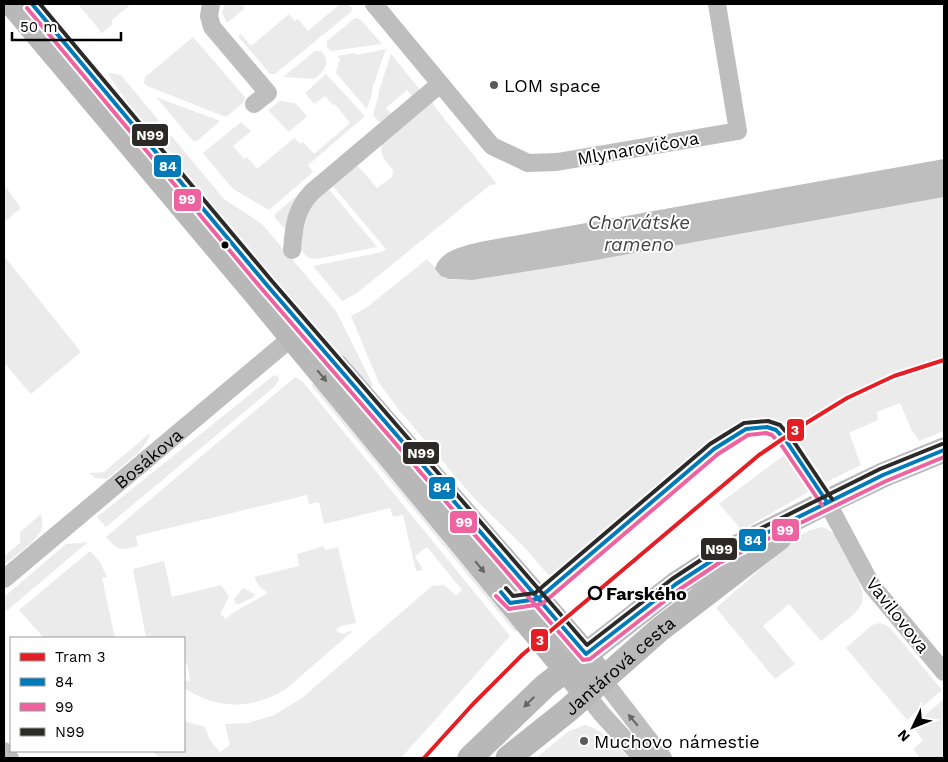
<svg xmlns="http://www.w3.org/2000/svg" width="948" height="762" viewBox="0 0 948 762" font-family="'Work Sans',sans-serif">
<rect width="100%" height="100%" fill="#fff"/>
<g fill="#ebebeb">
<polygon points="78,4 131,4 111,21 113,24 102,33"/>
<polygon points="225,4 242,4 245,8 227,23 222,13"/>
<polygon points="340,4 348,4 352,8 351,12 275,74 270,74 238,36 241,34 251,46 289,14 295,21 298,19 308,31"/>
<polygon points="355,18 360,19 382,44 331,51 327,47 327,41"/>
<polygon points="193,37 245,97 244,102 226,117 147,86 144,83 145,77"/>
<polygon points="386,49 372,89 373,90 367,109 336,73 340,59 337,56 356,53 357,55"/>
<path d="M315,51H321C332,63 324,71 314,79L283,77Z"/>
<polygon points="391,54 421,91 414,98 407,90 386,108 393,116 385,123 378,121 373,115 379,95 378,94"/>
<polygon points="107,73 121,75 224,199 262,224 336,311 373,385 368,390 140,120"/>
<polygon points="326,74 365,116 308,165 313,172 269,210 233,189 203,153 241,122 251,131 233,146 244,159 247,157 257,169 294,138 300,144 303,142 314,154 350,123 335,104 333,105 325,96 314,104 305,93"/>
<polygon points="156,97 220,121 197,141 192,140"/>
<polygon points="280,101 295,103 307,116 289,132 268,110"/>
<path d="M432,102L438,111L497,184L490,185L357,293L342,301L313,266L382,252L386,249L331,184L356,164L377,188L392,177L393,170C386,161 379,156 382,144L425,106Z"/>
<polygon points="5,186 21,208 4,222 4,187"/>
<polygon points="327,187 377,247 317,259 307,257 299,248 305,213"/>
<polygon points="306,188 287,231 275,218 275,214"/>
<polygon points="944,197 944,431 919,441 911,429 900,403 877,412 878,420 849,433 861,465 822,484 742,530 719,504 796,446 769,418 745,425 710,447 551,578 526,549 473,497 399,410 379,383 351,316 366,308 427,259 445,278 453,280 473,280 585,262"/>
<polygon points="4,256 81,352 31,394 6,365 4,366"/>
<polygon points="274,375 279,377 279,380 273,388 106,527 97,517"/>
<path d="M295,377L303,382L510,636L401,758H160L152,751H184V721L205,727L210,740L220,752L230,745L225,724L248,723L274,715L302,698L432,586L444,585L456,595L462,590L427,547L415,556L423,570L416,571L403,515L393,517L390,508L324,524L319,502L309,504L307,495L136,536L138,546C120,551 119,551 106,537Z"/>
<polygon points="316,381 447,546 518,630 515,632 311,385"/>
<path d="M150,433C147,450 120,467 107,479L95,478L90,473L104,472Z"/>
<path d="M41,514C42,520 43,524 41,530C37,542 14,556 4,565V556L20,543V532Z"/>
<path d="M823,527C826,529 830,530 833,533C840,540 863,586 863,596C863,603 859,608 855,613L821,641L789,604L763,626L795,664L775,679L716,608L796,538L810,530Z"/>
<polygon points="88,542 4,613 4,597 66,544"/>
<path d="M324,546L325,550L338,547L356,623L341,626L336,630L342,634L354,630L286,689C251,710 219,710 184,688V682L190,680L187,663H184V638H146L133,569L164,561L172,597L221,585L229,597L220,614L226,619L231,614L268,593L259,586L254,577L299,566L297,554Z"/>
<polygon points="90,551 100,562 107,577 102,578 115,638 44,638 19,610"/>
<polygon points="243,588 255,594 254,597 239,604 236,604 234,599"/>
<polygon points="880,623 886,625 891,629 942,690 907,720 846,648 872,625"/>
<polygon points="944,699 944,758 920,758 913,749 923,740 912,726"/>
<path d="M585,725C604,730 615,744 629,758H536L569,731Z"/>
</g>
<path fill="#bebebe" d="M944,159V197L585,262L473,280L449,279L441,276L435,269C440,249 468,245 485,241Z"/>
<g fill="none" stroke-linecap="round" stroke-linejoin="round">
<g stroke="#bebebe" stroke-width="18">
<polyline points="211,4 209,16 212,27 268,93 254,104"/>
<polyline points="374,4 492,146 528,163 557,162 738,131 717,4"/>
<path d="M292,250C294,226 295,210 312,192L440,84"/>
<polyline points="827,502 872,586 944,672"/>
<path id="s1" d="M4,579L303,328"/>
<polyline points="603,680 663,758"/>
<polyline points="586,694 601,713 642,758"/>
<polyline points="4,751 10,758"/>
</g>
<g stroke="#b8b8b8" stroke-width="25">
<polyline points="12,4 255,293 586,694"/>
<polyline points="336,366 586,654 603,680"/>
<polyline points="470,758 545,686 676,584 716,558 827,502 883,475 944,450"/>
<path id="s2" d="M508,758L567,711L659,630L779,538"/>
</g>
<defs>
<g id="bus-1">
<polyline points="32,4 266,284 586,654 676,584 716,558 883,475 944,450"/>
<polyline points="501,592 510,603 538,599 714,449 746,429 767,427 776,430 787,442 827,502"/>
</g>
<g id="bus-2">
<polyline points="27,8 261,288 583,660 590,659 680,589 719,563 886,481 944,457"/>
<polyline points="496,596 509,609 542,604 718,454 748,435 766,433 772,435 782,446 822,505"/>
</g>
<g id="bus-3">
<polyline points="40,4 271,280 587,645 672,579 713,552 880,469 942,444"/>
<polyline points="506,588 513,596 535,593 710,444 744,423 768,421 780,425 792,439 832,499"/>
</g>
</defs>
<use href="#bus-1" stroke="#fff" stroke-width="8"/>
<use href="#bus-2" stroke="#fff" stroke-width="8"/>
<use href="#bus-3" stroke="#fff" stroke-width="8"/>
<use href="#bus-1" stroke="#007ab8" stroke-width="4"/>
<use href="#bus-2" stroke="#ee639f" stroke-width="4"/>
<use href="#bus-3" stroke="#2b2a29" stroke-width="4"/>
<defs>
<polyline id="tram-1" points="424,758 473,704 522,655 759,455 803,425 847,398 894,376 944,360"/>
</defs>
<use href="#tram-1" stroke="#fff" stroke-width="8"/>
<use href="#tram-1" stroke="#e31e24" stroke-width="4"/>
</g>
<defs><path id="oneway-solid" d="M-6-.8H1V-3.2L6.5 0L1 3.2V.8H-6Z" transform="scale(1.25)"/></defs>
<g fill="#656565">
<use href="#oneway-solid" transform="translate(322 376) rotate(50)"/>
<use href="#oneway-solid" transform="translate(480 567) rotate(50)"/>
<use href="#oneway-solid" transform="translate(529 702) rotate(136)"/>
</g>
<use fill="#686868" href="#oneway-solid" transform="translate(633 720) rotate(-130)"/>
<g fill="#595959" stroke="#fff" stroke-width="2">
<circle cx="494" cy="85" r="5"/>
<circle cx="584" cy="741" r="5"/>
</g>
<circle fill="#000" stroke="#fff" stroke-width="2" cx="225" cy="245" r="4.5"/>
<circle fill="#fff" stroke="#000" stroke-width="2.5" cx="595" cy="593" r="6"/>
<g text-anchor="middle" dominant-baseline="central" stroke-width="4" stroke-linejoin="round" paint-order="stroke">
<g font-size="18" fill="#000" stroke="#fff" text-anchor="start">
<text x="504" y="85">LOM space</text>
<text x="594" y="741">Muchovo námestie</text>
</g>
<g font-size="18" fill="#000" stroke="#fff">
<text transform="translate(638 148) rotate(-10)">Mlynarovičova</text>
<text stroke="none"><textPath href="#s1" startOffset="188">Bosákova</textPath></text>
<text transform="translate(898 615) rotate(52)">Vavilovova</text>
<text stroke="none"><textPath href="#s2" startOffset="145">Jantárová cesta</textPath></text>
</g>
<g font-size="18" font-weight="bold" fill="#000" stroke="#fff" text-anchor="start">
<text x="606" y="593">Farského</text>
</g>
<g font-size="19" font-style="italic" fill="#434343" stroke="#fff">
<text x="639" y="222">Chorvátske<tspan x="639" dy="22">rameno</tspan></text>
</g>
</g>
<g stroke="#fff" stroke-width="2">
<rect x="131" y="123" width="38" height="24" rx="5" fill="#2b2a29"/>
<rect x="153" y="154" width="29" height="24" rx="5" fill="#007ab8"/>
<rect x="173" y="188" width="29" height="24" rx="5" fill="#ee639f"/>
<rect x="786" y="418" width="19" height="24" rx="5" fill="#e31e24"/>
<rect x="402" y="441" width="38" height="24" rx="5" fill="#2b2a29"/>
<rect x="428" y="476" width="28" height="24" rx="5" fill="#007ab8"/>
<rect x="449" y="510" width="29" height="24" rx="5" fill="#ee639f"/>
<rect x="771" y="518" width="29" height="24" rx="5" fill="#ee639f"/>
<rect x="738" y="528" width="29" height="24" rx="5" fill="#007ab8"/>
<rect x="700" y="537" width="38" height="24" rx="5" fill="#2b2a29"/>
<rect x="530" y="628" width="19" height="24" rx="5" fill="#e31e24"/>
</g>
<g font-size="14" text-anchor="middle" font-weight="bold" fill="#fff">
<text x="150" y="140">N99</text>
<text x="168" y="171">84</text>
<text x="187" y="204">99</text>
<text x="795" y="435">3</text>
<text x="421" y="458">N99</text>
<text x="442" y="492">84</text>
<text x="464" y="527">99</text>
<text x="785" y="535">99</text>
<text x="753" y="545">84</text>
<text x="719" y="554">N99</text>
<text x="540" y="645">3</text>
</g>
<rect width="948" height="762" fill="none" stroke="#000000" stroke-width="10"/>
<rect x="10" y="637" width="175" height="115" fill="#ffffff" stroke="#999999"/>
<rect x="20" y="653" width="25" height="8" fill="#e31e24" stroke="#999999"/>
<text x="55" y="662" font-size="15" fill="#000000">Tram 3</text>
<rect x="20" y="678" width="25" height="8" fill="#007ab8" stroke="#999999"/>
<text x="55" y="687" font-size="15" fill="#000000">84</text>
<rect x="20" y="703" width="25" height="8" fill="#ee639f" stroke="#999999"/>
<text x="55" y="712" font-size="15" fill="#000000">99</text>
<rect x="20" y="728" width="25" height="8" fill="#2b2a29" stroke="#999999"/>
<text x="55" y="737" font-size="15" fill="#000000">N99</text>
<g transform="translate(913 727) rotate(227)" stroke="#ffffff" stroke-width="4" paint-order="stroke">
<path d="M0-4L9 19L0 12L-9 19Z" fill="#000000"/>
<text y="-8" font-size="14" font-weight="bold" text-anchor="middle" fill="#000000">N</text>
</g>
<path d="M12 32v8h109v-8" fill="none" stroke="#000000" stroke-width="2.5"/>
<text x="20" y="32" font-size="15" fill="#000000" stroke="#ffffff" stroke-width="4" paint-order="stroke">50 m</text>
</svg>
